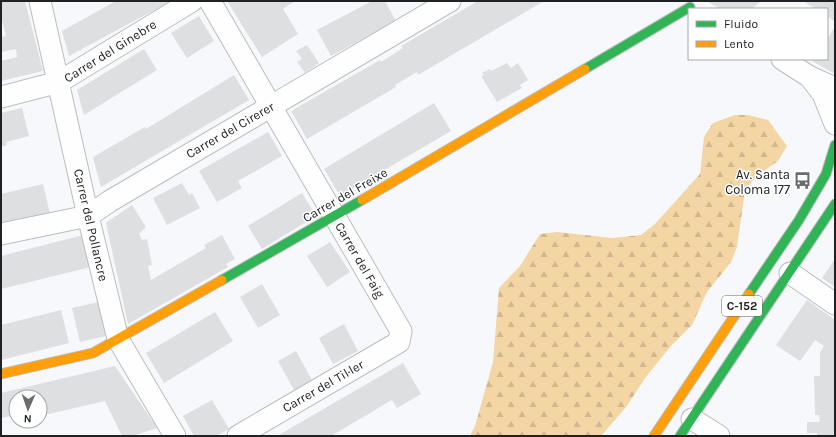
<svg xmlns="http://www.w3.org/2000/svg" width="836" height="437" viewBox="0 0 836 437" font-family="Karla,sans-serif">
<defs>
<pattern id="forest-firs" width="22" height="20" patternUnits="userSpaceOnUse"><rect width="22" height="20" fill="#f4d6a5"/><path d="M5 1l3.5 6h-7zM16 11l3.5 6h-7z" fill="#d1b78e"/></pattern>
</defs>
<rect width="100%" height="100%" fill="#f6f8fb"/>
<polygon fill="url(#forest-firs)" points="735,115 748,115 768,120 787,146 778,161 758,175 745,190 737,247 731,262 707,292 692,325 671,346 645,378 627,406 601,436 470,436 475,426 493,362 499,288 520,266 540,234 557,232 612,238 641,235 655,224 700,174 704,137 713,123"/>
<g fill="#dddfe1">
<polygon points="1,1 25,1 43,71 1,81 1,61 17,57 16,49 1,52 1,37 6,36 1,16"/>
<polygon points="116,1 171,1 69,56 62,31"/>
<polygon points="227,1 295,1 283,9 298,34 262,57"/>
<polygon points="372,1 385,1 396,21 331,56 317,30"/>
<polygon points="478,1 544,1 418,75 417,72 395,85 396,87 307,139 291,111 380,60 381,62 403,48 401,46"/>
<polygon points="707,1 761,1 752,9 720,9"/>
<polygon points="803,1 835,1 835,22 827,16 827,9 816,9"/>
<polygon points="199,16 214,41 187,58 171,33"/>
<polygon points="835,27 835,74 812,61 813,59 827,59 827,39"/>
<polygon points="307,45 319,63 305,73 297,62 302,59 296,51"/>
<polygon points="144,49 157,70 84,115 77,90"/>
<polygon points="507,63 511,68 518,63 528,80 520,85 522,88 497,102 481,76 484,75 482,73 490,69 491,71"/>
<polygon points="234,75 249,100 101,187 93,157 145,127 146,129"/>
<polygon points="434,103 451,131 340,196 324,169"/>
<polygon points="22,108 29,136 6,142 7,145 1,147 1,113"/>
<polygon points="268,132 282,156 238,181 242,188 217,202 199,171"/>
<polygon points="182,183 189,195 192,193 200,208 167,225 153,198"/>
<polygon points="43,184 50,214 1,225 1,194"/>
<polygon points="302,193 316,216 262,249 248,226"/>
<polygon points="132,205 146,227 139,234 142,240 147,239 152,265 148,266 151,280 206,248 204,245 222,235 235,259 226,264 228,267 128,324 106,223"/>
<polygon points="83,235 91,267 1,289 1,256"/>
<polygon points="330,242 350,272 327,287 307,256"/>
<polygon points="835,259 835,287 822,278"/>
<polygon points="262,284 280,315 258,328 240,297"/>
<polygon points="807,300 835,320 835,436 817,436 817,433 807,433 807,422 820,422 819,415 815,415 814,376 820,376 820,353 824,346 815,340 800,361 776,345"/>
<polygon points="99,302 106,336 80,342 72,308"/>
<polygon points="61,310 69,343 1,360 1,325"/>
<polygon points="215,312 233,341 164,383 146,353"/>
<polygon points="344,324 358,351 333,364 319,338"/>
<polygon points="296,351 312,380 294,390 278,361"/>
<polygon points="403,363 421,394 397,408 392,400 331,436 277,436"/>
<polygon points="115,366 157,428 132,436 122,436 105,401 40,416 40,397 16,397 16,415 1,418 1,393"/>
<polygon points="212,400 229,429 216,436 194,436 183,416"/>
</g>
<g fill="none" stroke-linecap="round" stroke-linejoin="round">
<defs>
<g id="street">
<polyline points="40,1 88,216 118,339 175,436"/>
<polyline points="210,1 401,331 399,342 238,436"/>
<polyline points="782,59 810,77 835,88"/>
<polyline points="810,77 823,94 835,124"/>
<polyline points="1,97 59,82 192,1"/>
<polyline points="1,234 88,216 110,201 450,1"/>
<polyline points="790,273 835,304"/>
<polyline points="692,419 719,436"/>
</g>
<g id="fast">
<polyline points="585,69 690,7"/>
<polyline points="222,280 362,200"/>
<polyline points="749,294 799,220 826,174 835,145"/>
<polyline points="680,436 835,204"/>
</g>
<g id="slow">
<polyline points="362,200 585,69"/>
<polyline points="1,374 93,353 222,280"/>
<polyline points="654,436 749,294"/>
</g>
</defs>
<use href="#street" stroke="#bbbdbe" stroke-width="23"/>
<use href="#fast" stroke="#bbbdbe" stroke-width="11"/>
<use href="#slow" stroke="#bbbdbe" stroke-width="11"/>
<use href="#street" stroke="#fefefe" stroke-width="21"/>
<use href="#fast" stroke="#30b455" stroke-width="9"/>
<use href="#slow" stroke="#ff9f0a" stroke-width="9"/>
</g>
<defs>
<symbol id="bus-bare" viewBox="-9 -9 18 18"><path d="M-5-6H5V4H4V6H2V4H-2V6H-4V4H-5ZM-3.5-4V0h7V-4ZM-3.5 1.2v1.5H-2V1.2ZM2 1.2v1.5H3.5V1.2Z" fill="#6b6c6e" stroke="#fff" stroke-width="2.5" paint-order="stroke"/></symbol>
</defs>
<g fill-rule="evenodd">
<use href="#bus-bare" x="790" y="168" width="25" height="25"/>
</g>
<g text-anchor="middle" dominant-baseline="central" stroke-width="3" stroke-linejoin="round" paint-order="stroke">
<rect fill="#fff" stroke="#636464" stroke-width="1" x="722" y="296" width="40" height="20" rx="3"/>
<g font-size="12" font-weight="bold" fill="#202122">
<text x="742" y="306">C-152</text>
</g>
<g font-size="13" fill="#202122" stroke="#fff">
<text transform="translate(110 51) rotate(-32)">Carrer del Ginebre</text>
<text transform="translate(230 130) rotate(-30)">Carrer del Cirerer</text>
<text transform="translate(345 195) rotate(-30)">Carrer del Freixe</text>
<text transform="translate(91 225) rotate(77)">Carrer del Pollancre</text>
<text transform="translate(360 260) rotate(60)">Carrer del Faig</text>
<text transform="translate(323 386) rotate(-30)">Carrer del Til·ler</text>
</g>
<g font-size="13" fill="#202122" stroke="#fff" text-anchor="end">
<text x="790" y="174">Av. Santa<tspan x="790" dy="15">Coloma 177</tspan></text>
</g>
</g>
<rect width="836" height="437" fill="none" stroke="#202122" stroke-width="4"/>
<rect x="688" y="8" width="140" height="52" fill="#ffffff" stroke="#a6a6a7"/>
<rect x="696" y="21" width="20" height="6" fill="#30b455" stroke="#a6a6a7"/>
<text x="724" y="28" font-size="12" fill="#202122">Fluido</text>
<rect x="696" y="41" width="20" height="6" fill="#ff9f0a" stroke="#a6a6a7"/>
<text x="724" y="48" font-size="12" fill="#202122">Lento</text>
<g transform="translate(28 409) rotate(182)"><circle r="19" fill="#ffffff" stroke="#a6a6a7"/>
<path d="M0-3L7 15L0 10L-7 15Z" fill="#6b6c6e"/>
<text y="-6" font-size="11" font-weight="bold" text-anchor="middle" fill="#202122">N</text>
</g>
</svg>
